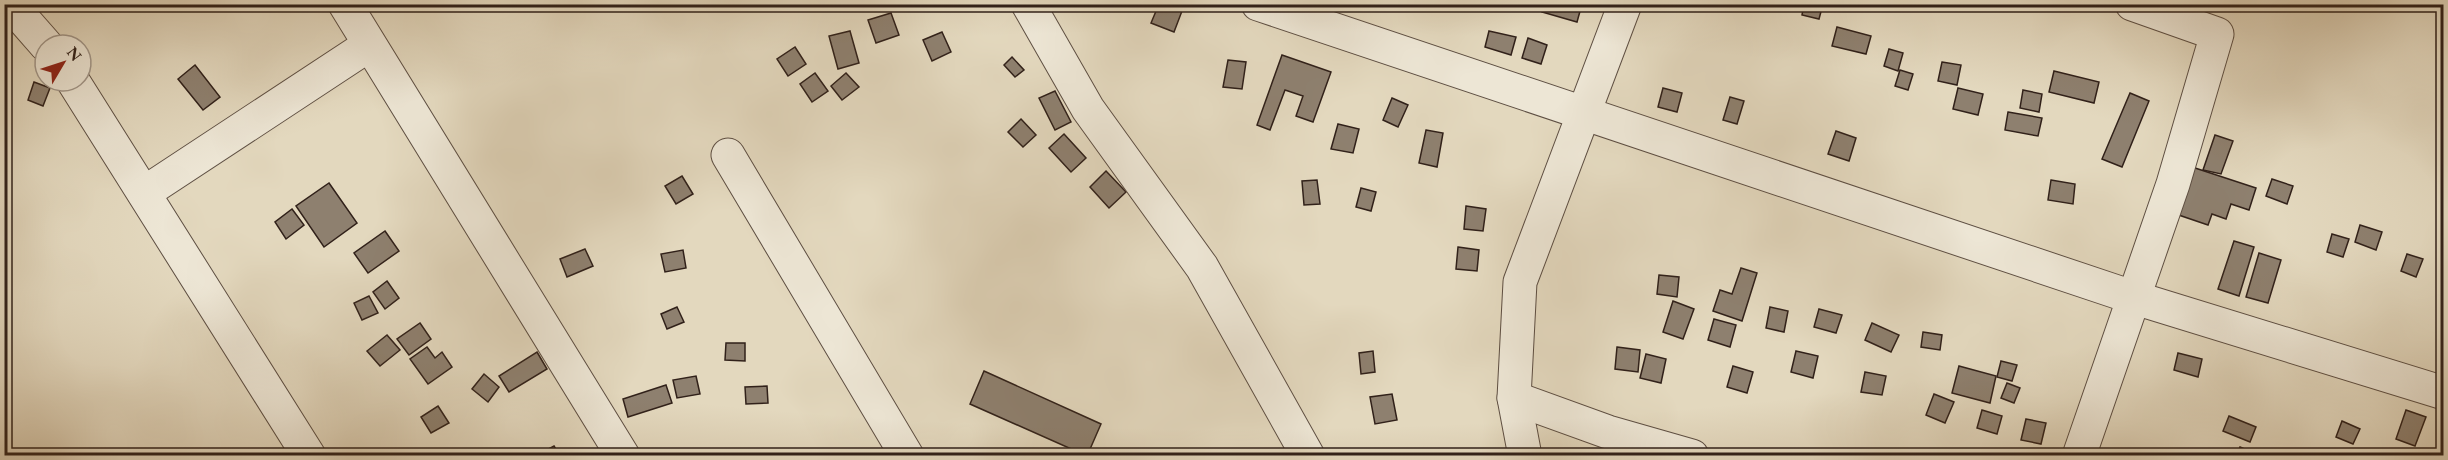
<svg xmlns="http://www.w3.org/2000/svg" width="2448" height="460" viewBox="0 0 2448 460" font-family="'EB Garamond',serif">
<rect width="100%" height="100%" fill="#e3d8be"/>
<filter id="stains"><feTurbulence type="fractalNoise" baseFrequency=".00333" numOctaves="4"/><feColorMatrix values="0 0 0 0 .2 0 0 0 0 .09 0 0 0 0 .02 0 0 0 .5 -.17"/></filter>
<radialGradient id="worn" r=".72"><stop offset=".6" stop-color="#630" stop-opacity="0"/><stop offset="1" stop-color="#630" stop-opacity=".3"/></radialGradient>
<g fill="#8e806f" stroke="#31211a" stroke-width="1.5">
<polygon points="1159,4 1167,4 1182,11 1174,32 1151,23"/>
<polygon points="1525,4 1543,4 1541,11 1525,7"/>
<polygon points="1544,4 1582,4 1577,22 1542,12"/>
<polygon points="1804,4 1823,4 1819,19 1802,15"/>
<polygon points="891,13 899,35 876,43 868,20"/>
<polygon points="1837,27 1871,36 1866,54 1832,46"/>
<polygon points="850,31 859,63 838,69 829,36"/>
<polygon points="1489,31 1516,37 1511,55 1485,47"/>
<polygon points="942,32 951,52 932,61 923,40"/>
<polygon points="1528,38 1547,45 1541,64 1522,58"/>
<polygon points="795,47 806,64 788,76 777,59"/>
<polygon points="1889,49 1903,53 1898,71 1884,66"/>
<polygon points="1282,55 1331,72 1313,122 1296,116 1303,96 1285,90 1270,130 1257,125"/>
<polygon points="1012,57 1024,70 1015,77 1004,65"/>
<polygon points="1228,60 1246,62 1242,89 1223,87"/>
<polygon points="1942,62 1961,65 1957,85 1938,81"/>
<polygon points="195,65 220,97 203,110 178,79"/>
<polygon points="1900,70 1913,74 1908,90 1895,86"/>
<polygon points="2054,71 2099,82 2094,103 2049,92"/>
<polygon points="815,73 828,91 812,102 800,84"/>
<polygon points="846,73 859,87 842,100 831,86"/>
<polygon points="34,82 50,88 43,106 28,100"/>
<polygon points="1663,88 1682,93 1677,112 1658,107"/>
<polygon points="1958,88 1983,94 1978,115 1953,109"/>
<polygon points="2023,90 2042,94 2039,112 2020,108"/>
<polygon points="1055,91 1071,122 1055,130 1039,98"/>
<polygon points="2130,93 2149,101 2122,167 2102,159"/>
<polygon points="1730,97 1744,101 1737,124 1723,120"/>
<polygon points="1392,98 1408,105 1398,127 1383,120"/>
<polygon points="2008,112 2042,118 2038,136 2005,130"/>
<polygon points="1021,119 1036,135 1023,147 1008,132"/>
<polygon points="1338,124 1359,129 1353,153 1331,149"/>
<polygon points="1426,130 1443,133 1437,167 1419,163"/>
<polygon points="1836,131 1856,138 1849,161 1828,154"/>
<polygon points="1064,134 1086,158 1071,172 1049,148"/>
<polygon points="2215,135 2233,141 2221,174 2203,170"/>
<polygon points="2189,166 2256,188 2249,210 2231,204 2226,219 2212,214 2208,225 2164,210"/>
<polygon points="1106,171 1126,192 1109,208 1090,187"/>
<polygon points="682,176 693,194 676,204 665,186"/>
<polygon points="2272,179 2293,186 2287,204 2266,196"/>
<polygon points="1317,180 1320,204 1304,205 1302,181"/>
<polygon points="2051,180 2075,184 2073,204 2048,200"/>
<polygon points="329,183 357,223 324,247 296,206"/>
<polygon points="1361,188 1376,192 1371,211 1356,207"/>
<polygon points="1466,206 1486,209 1483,231 1464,229"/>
<polygon points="292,209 304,225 286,239 275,222"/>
<polygon points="2360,225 2382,232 2376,250 2355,242"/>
<polygon points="385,231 399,251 368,273 354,253"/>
<polygon points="2332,234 2349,239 2343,257 2327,252"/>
<polygon points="2234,241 2254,247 2239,296 2218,289"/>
<polygon points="1458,247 1479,250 1477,271 1456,269"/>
<polygon points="585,249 593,266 567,277 560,259"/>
<polygon points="683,250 686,268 665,272 661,254"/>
<polygon points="2259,253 2281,260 2268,303 2246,297"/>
<polygon points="2407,254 2423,259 2416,277 2401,271"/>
<polygon points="1741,268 1757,273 1742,321 1713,311 1720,290 1732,294"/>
<polygon points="1659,275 1679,277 1677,297 1657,294"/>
<polygon points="387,281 399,298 385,309 373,292"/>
<polygon points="369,296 378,313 362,320 354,303"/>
<polygon points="1673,301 1694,309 1683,339 1663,332"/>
<polygon points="677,307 684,322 667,329 661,314"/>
<polygon points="1770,307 1788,311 1784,332 1766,328"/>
<polygon points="1819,309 1842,315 1836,333 1814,327"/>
<polygon points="1714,319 1736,325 1730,347 1708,340"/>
<polygon points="420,323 431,339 409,355 397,339"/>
<polygon points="1872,323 1899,335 1891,352 1865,340"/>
<polygon points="1923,332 1942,335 1940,350 1921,347"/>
<polygon points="387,335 400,350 380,366 367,351"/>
<polygon points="726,343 745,343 745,361 725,360"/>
<polygon points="427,347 435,358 442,352 452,367 428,384 410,359"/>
<polygon points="1617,347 1640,350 1638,372 1615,369"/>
<polygon points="1373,351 1375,372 1361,374 1359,353"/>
<polygon points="1796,351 1818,356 1813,378 1791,372"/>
<polygon points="537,352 547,369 509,392 499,376"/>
<polygon points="2178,353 2202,359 2198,377 2174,370"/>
<polygon points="1646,354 1666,359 1661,383 1640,378"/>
<polygon points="2001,361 2017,365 2012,381 1997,377"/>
<polygon points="1733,366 1753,372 1747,393 1727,387"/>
<polygon points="1959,366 1996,376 1990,403 1952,393"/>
<polygon points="984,371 1101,424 1087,456 970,404"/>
<polygon points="1865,372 1886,376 1882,395 1861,392"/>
<polygon points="484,374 499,387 488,402 472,389"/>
<polygon points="696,376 700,394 677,398 673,380"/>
<polygon points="2007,383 2020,388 2014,403 2001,398"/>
<polygon points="666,385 672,403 628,417 623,399"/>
<polygon points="767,386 768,403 746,404 745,387"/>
<polygon points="1392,394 1397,420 1375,424 1370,397"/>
<polygon points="1934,394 1954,402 1945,423 1926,415"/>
<polygon points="438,406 449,423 431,433 421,417"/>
<polygon points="1982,410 2002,416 1997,434 1977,428"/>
<polygon points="2406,410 2426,417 2415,446 2396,439"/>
<polygon points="2229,416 2256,427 2250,442 2223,431"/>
<polygon points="2026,419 2046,423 2041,444 2021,440"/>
<polygon points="2342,421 2360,429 2353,444 2336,437"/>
<polygon points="554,446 560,456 540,456 539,454"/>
<polygon points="2240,447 2261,456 2236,456"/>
</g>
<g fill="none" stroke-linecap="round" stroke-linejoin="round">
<defs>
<g id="minor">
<polyline points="10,4 46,45"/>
<polyline points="345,4 623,456"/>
<polyline points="1028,4 1088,109 1202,267 1308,456"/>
<polyline points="1258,4 2132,297 2444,393"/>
<polyline points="73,81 309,456"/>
<polyline points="728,155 907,456"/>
<polyline points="144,193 369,45"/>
<polyline points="1514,398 1608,432 1692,456"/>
<polyline points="1525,456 1514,398 1520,282 1625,4"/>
<polyline points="2079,456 2173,184 2217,34 2132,4"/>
</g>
</defs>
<use href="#minor" stroke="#5e4f43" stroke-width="35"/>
<use href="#minor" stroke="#ede6d5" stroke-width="33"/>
</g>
<rect width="2448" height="460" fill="none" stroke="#e3d8be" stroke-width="24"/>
<rect x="6" y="6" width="2436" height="448" fill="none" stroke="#31211a" stroke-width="3"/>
<rect x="12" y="12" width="2424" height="436" fill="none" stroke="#31211a" stroke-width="1.5"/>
<g transform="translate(63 63) rotate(51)"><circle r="28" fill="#ede6d5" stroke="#a2978a" stroke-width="1.5"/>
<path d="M0-4.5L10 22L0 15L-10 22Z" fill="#8f2418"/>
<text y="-9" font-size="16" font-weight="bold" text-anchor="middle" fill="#31211a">N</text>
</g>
<rect width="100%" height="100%" filter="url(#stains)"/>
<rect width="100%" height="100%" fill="url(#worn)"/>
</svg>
